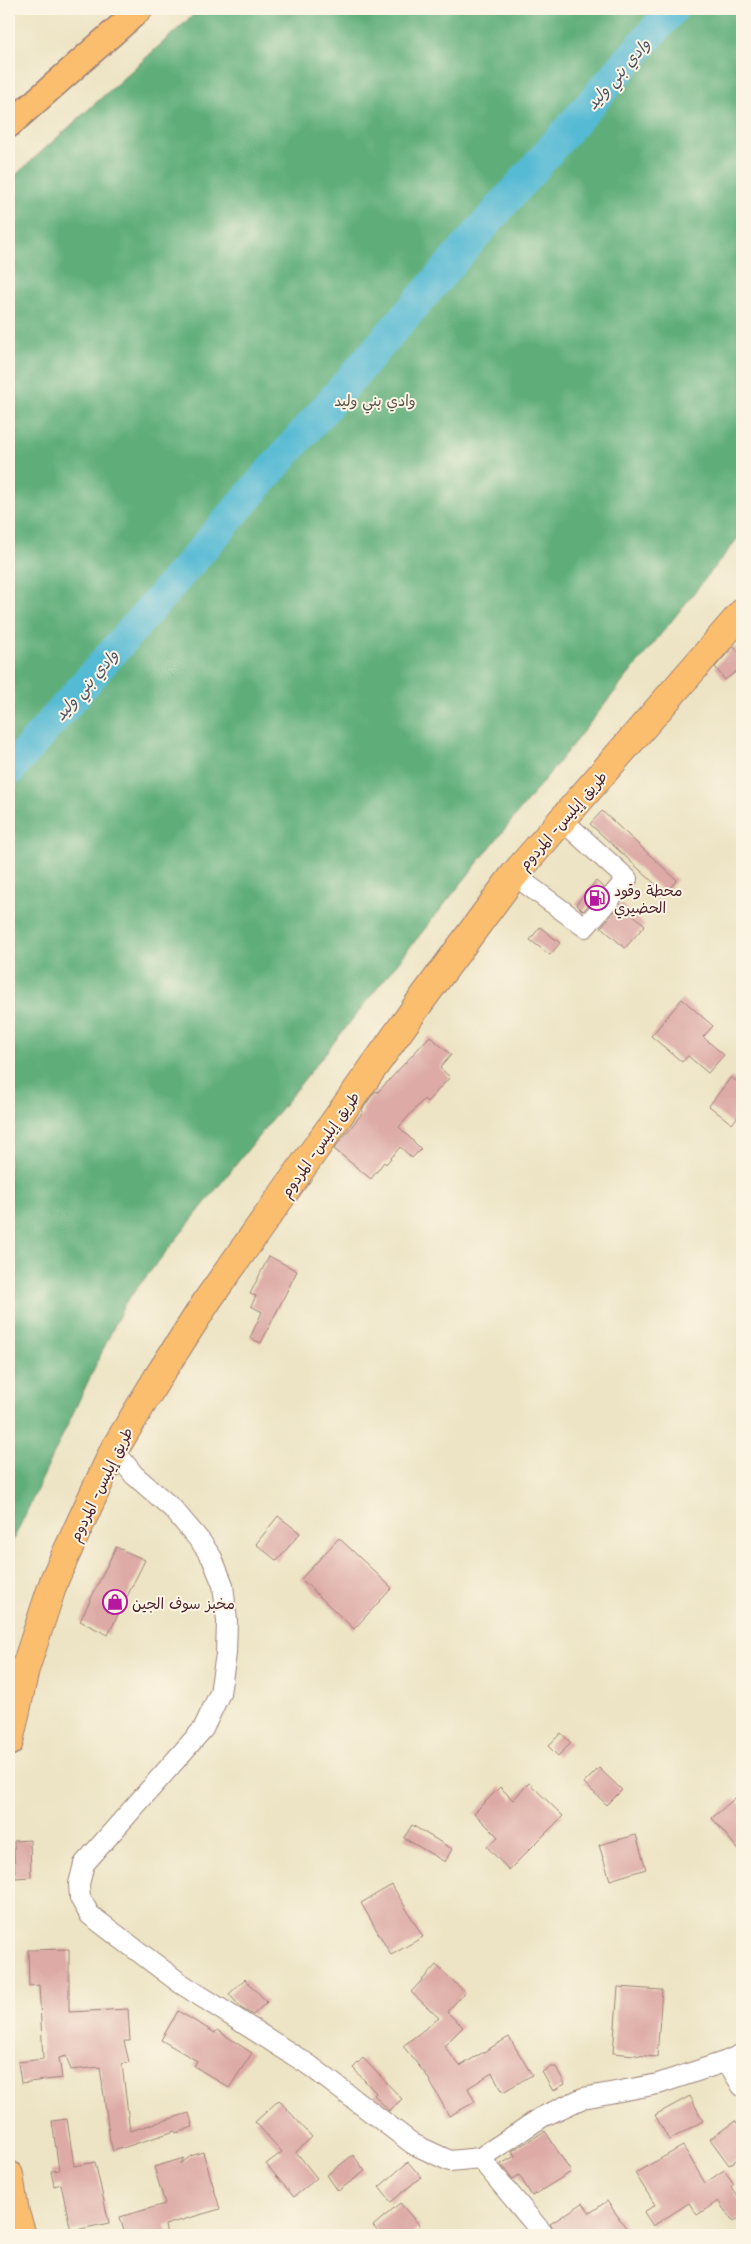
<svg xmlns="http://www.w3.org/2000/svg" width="751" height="2244" viewBox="0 0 751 2244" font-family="'Playpen Sans','Playpen Sans Arabic',sans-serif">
<rect width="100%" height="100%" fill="#fcf5e5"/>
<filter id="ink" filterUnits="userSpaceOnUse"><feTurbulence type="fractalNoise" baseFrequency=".02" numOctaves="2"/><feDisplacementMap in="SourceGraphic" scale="10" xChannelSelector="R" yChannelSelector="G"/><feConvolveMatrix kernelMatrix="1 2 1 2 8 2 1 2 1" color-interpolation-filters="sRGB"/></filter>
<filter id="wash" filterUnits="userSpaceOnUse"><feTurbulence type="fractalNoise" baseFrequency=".0096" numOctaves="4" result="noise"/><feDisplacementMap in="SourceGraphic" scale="20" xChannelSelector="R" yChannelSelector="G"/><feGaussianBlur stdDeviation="1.12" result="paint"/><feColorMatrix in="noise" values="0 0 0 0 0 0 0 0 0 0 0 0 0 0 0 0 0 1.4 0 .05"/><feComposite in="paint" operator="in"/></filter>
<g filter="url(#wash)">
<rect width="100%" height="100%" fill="#ede4c5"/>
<polygon fill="#5fae79" stroke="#546652" points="200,9 742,9 742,533 125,1303 9,1549 9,181"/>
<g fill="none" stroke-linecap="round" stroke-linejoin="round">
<polyline stroke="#55bad4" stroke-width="31" points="9,771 673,9"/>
</g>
<g id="blocks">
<g fill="#ddaaa6">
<polygon points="734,646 742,657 742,667 725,680 715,667"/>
<polygon points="602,811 677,880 665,893 590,824"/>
<polygon points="596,881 604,888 583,911 576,904"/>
<polygon points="621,904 645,925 625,948 601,927"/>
<polygon points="540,927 560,943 550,955 530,940"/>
<polygon points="682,999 713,1026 703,1037 724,1055 708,1073 688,1056 682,1062 651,1036"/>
<polygon points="430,1036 451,1055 440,1068 450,1077 427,1102 424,1099 399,1127 421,1149 412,1158 400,1147 386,1164 384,1162 371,1179 334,1149 363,1112 362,1110 374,1093 376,1091 378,1092"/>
<polygon points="731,1077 742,1086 742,1111 732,1124 709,1106"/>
<polygon points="269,1256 297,1271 261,1343 250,1338 262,1312 251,1306 256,1296 250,1294"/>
<polygon points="278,1516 300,1533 277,1561 256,1544"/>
<polygon points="339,1538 392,1588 354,1629 301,1579"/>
<polygon points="116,1547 145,1560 108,1635 80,1621"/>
<polygon points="561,1733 571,1743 558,1756 548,1746"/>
<polygon points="599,1768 622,1790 607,1805 584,1783"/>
<polygon points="529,1783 563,1816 509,1870 487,1847 498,1837 474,1813 500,1787 513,1800"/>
<polygon points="735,1798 742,1806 742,1854 712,1818"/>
<polygon points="412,1825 452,1849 445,1862 404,1838"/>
<polygon points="636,1835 646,1869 610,1880 599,1845"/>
<polygon points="30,1840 31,1877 15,1878 14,1841"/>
<polygon points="392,1885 423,1937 391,1955 361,1903"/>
<polygon points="69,1949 69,2012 128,2009 130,2041 124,2041 129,2062 122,2064 130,2131 189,2113 193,2127 176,2133 175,2131 113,2151 110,2141 100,2067 71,2070 66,2056 59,2058 62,2078 21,2083 18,2062 43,2059 39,1985 29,1986 28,1950"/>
<polygon points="436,1965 465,1992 447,2012 463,2027 444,2046 460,2066 509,2037 532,2075 503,2092 492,2073 468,2088 475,2102 449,2116 427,2076 403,2046 439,2018 411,1992"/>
<polygon points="245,1979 267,2002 253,2015 241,2008 229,1994"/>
<polygon points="618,1987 662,1990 657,2057 613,2053"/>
<polygon points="178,2011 215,2033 217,2030 252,2053 229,2088 194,2066 197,2061 161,2040"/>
<polygon points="363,2058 402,2099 389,2111 374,2095 376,2093 353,2068"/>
<polygon points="550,2067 556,2067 565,2084 553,2091 542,2072"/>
<polygon points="690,2096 703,2121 669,2140 655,2115"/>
<polygon points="279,2100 312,2137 296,2152 317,2178 294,2197 266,2164 282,2152 255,2122"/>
<polygon points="67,2119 74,2166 95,2162 109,2223 71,2231 61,2184 54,2186 51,2171 59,2170 52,2121"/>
<polygon points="735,2121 742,2131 742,2156 729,2165 710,2139"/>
<polygon points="545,2131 571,2172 532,2196 519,2175 513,2179 501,2164 515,2156 512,2151"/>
<polygon points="683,2146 705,2183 724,2170 734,2184 731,2187 742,2203 742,2216 733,2222 718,2201 697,2215 689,2203 653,2226 644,2212 655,2205 635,2173"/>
<polygon points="203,2152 220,2209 165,2225 167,2235 125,2235 120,2217 165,2204 154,2167 184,2158 180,2164 191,2156"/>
<polygon points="353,2155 365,2171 338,2191 327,2175"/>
<polygon points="408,2162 421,2177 391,2202 379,2187"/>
<polygon points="607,2201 626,2228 616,2235 558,2235 550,2224 583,2203 590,2213"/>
<polygon points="400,2203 420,2226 410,2235 381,2235 373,2226"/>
</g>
</g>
</g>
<g filter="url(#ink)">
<use href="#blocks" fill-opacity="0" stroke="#9c8278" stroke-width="1"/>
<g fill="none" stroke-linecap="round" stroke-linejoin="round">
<defs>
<g id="minor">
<polyline points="514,875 585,927 627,879 562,820"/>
<polyline points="114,1450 134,1475 173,1509 201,1542 212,1558 223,1585 227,1621 226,1654 220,1693 203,1729 84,1864 79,1884 80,1898 90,1915 180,1983 309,2065 413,2144 450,2161 480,2158 542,2117 583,2098 658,2084 727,2061 742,2054"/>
<polyline points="727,2061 742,2086"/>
<polyline points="480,2158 544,2235"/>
</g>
<polyline id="major" points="9,125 140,9"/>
<g id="highway">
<polyline points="9,1742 25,1669 55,1578 114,1450 158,1377 209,1298 417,1006 514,875 742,613"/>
<polyline points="9,2175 15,2213 22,2235"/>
</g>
</defs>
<use href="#minor" stroke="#9c8278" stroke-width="22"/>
<use href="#major" stroke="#9c8278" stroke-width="28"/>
<use href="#highway" stroke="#9c8278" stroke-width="30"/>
<use href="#minor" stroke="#fff" stroke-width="20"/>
<use href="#major" stroke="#fbbe6e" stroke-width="25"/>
<use href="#highway" stroke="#fbbe6e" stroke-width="28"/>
</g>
</g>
<defs>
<symbol id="fuel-ring" viewBox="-11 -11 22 22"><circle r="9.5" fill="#fcf5e5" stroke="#b5179e" stroke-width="1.5"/><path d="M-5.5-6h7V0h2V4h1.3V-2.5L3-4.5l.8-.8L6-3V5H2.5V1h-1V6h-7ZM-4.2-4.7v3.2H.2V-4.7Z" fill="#b5179e"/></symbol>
<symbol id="shop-ring" viewBox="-11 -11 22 22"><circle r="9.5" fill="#fcf5e5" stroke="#b5179e" stroke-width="1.5"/><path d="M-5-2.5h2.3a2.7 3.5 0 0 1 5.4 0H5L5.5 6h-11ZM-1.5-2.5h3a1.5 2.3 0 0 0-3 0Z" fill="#b5179e"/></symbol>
</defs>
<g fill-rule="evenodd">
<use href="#fuel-ring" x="583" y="884" width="28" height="28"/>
<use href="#shop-ring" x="101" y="1588" width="28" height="28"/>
</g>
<g text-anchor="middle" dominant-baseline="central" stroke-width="4" stroke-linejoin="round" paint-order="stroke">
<g font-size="15" fill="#575249" stroke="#fcf5e5">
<text x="375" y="399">وادي بني وليد</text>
</g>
<g font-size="15" fill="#4a1f2b" stroke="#fcf5e5">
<text transform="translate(562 820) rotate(-49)">طريق إيليس- المردوم</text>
<text transform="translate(319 1144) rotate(-55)">طريق إيليس- المردوم</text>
<text transform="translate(100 1484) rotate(-64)">طريق إيليس- المردوم</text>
</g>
<g font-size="15" fill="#4a1f2b" stroke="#fcf5e5" text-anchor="start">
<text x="614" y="889">محطة وقود<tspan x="614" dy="17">الحضيري</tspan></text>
<text x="132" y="1602">مخبز سوف الجين</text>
</g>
<g font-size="16" font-style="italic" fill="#4e5566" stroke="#fcf5e5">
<text transform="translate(617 73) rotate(-49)">وادي بني وليد</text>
<text transform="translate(85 684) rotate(-49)">وادي بني وليد</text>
</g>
</g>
<rect width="751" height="2244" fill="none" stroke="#fcf5e5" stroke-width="30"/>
</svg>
